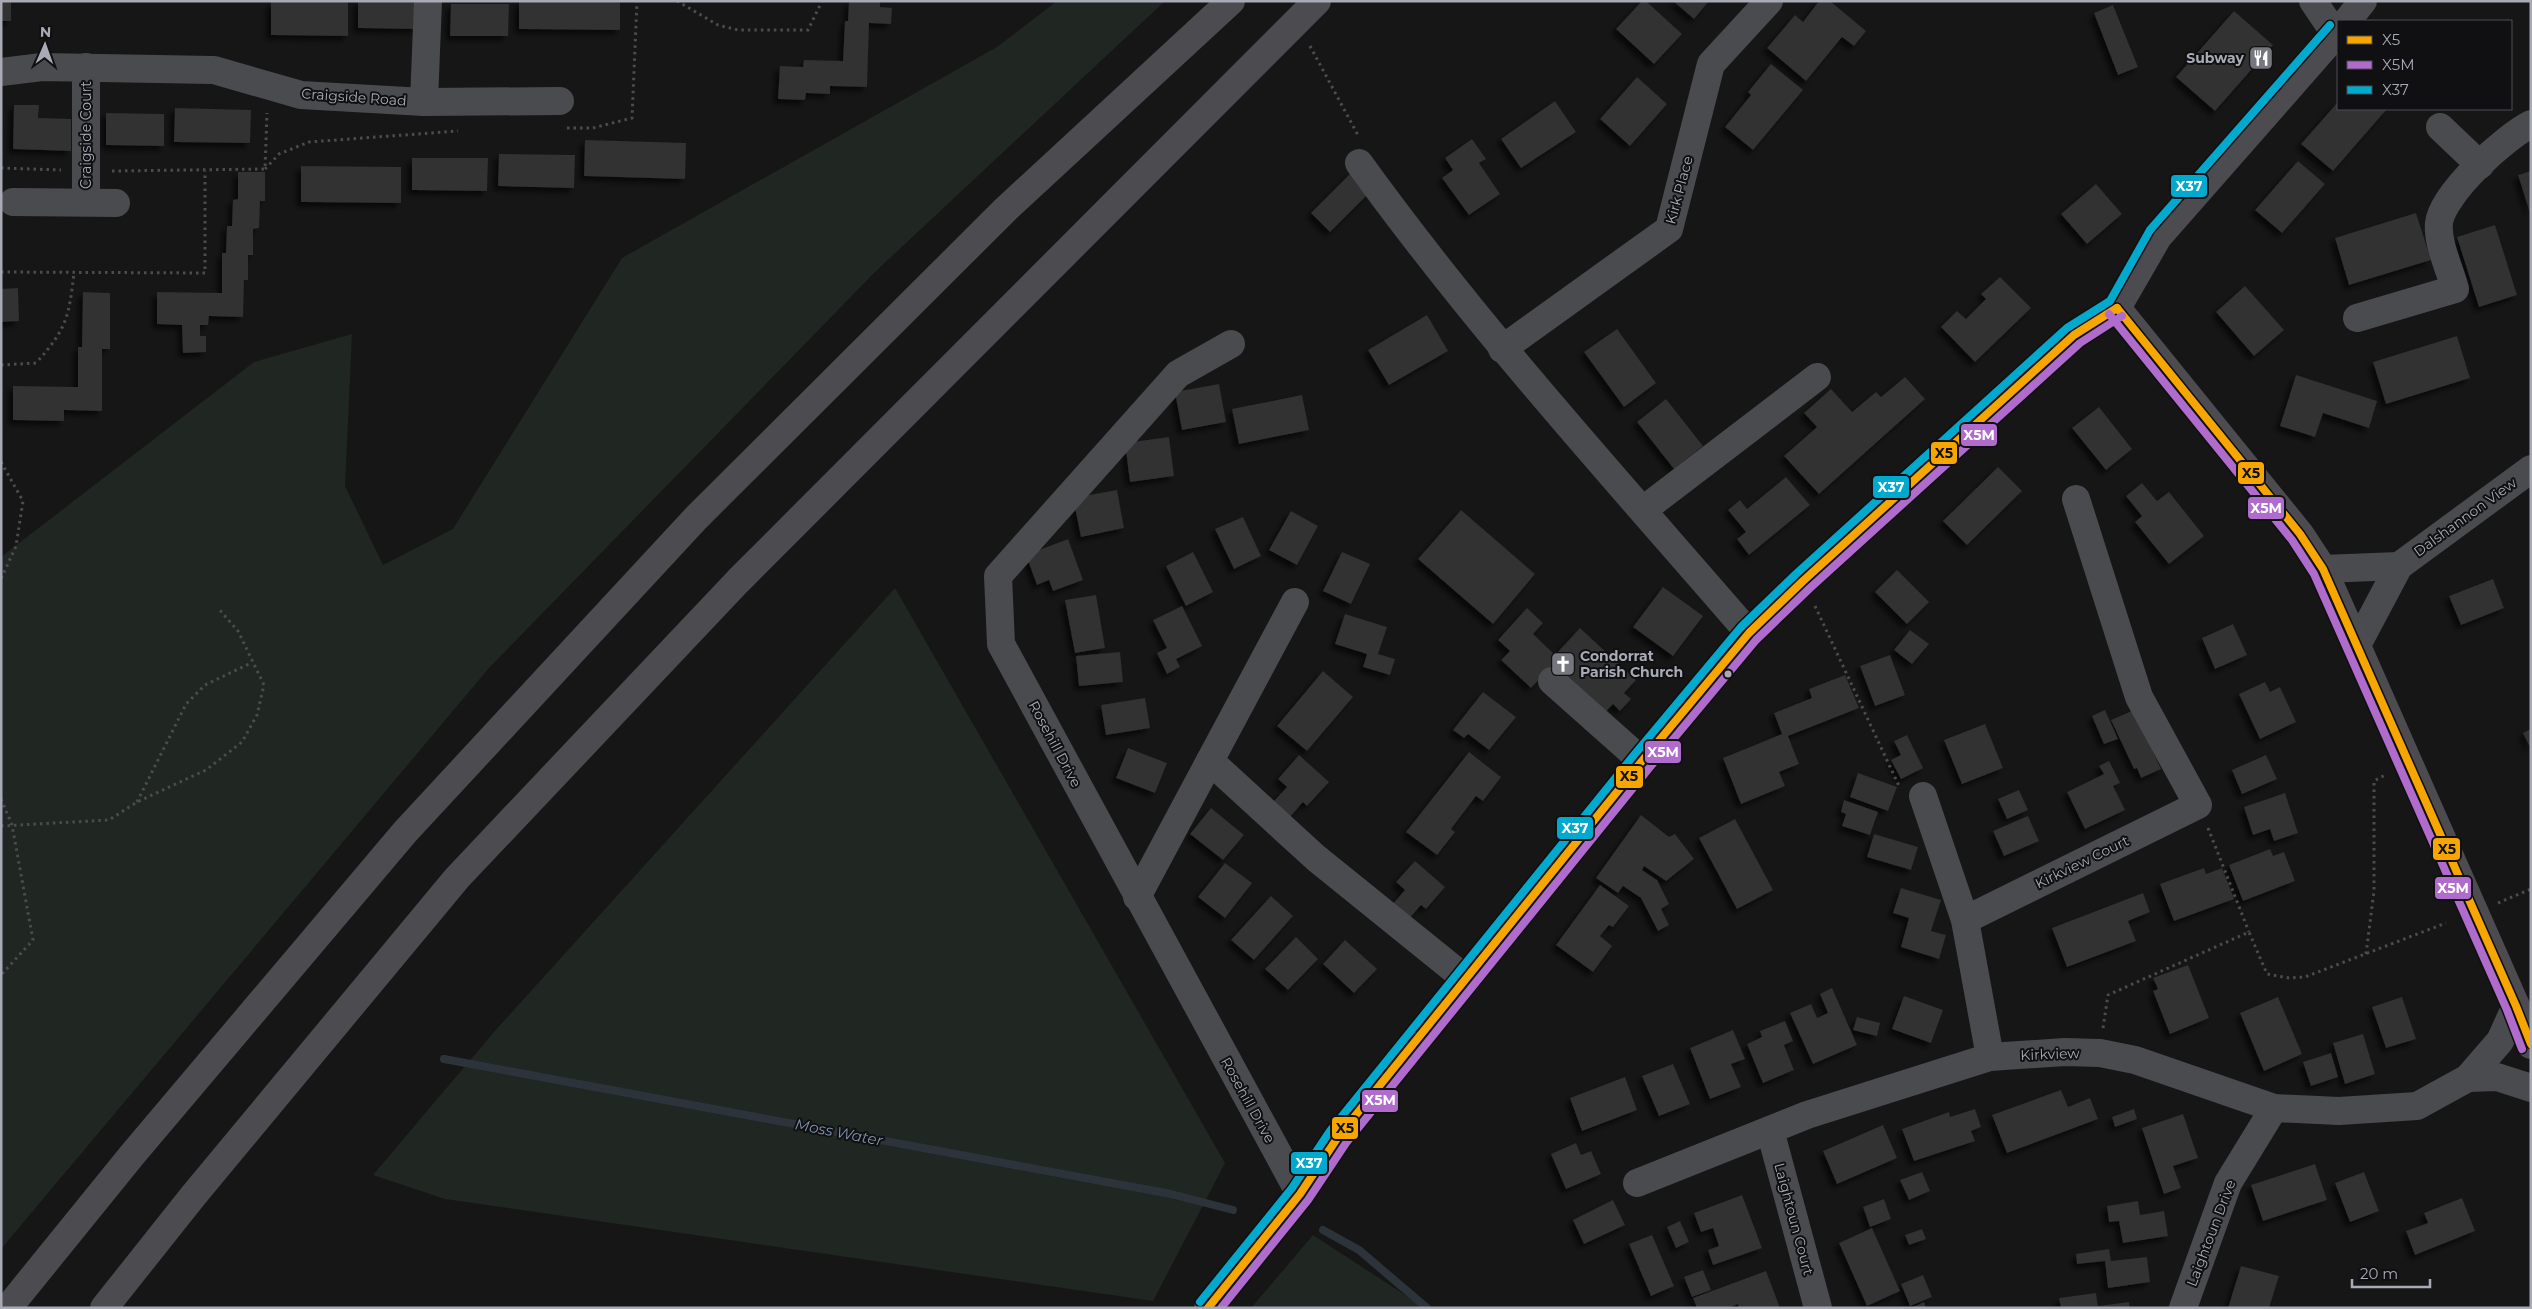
<svg xmlns="http://www.w3.org/2000/svg" width="2532" height="1309" viewBox="0 0 2532 1309" font-family="Montserrat,sans-serif">
<defs>
<filter id="shadow"><feDropShadow dx="-4.5" dy="4.5" stdDeviation="2.5" flood-color="#0009"/></filter>
</defs>
<rect width="100%" height="100%" fill="#161616"/>
<g fill="#202621">
<polygon points="1057,1 1165,1 875,272 489,668 1,1249 1,557 254,362 352,334 345,486 383,565 453,529 622,258 997,47"/>
<polygon points="895,588 1225,1163 1153,1301 445,1199 373,1175 493,1033"/>
<polygon points="1313,1235 1425,1308 1251,1308"/>
</g>
<g fill="none" stroke-linecap="round" stroke-linejoin="round">
<g stroke="#2d333a" stroke-width="8">
<polyline points="444,1059 1171,1194 1233,1210"/>
<polyline points="1323,1230 1359,1250 1427,1308"/>
</g>
</g>
<g fill="#303032" filter="url(#shadow)">
<rect x="1" y="1" width="10" height="20"/>
<polygon points="358,1 416,1 416,29 358,28"/>
<polygon points="519,1 620,1 620,30 519,29"/>
<polygon points="849,1 880,1 880,7 892,8 891,24 869,23 867,87 830,86 830,94 806,93 805,100 778,99 780,66 803,67 804,60 843,61 845,21 848,21"/>
<polygon points="1642,1 1646,1 1682,34 1654,64 1616,29"/>
<polygon points="1673,1 1709,1 1694,19"/>
<polygon points="1819,1 1830,1 1866,31 1854,46 1842,37 1806,81 1767,48 1795,15 1803,22"/>
<polygon points="271,2 348,2 348,36 271,35"/>
<polygon points="451,4 509,4 508,36 450,36"/>
<polygon points="2113,5 2138,67 2118,75 2094,13"/>
<polygon points="2234,11 2273,45 2215,111 2176,77"/>
<polygon points="1771,64 1803,90 1753,150 1725,127 1751,95 1748,92"/>
<polygon points="1637,77 1667,104 1630,146 1600,119"/>
<polygon points="1555,101 1576,132 1521,168 1501,139"/>
<polygon points="2338,102 2338,109 2387,109 2333,171 2301,144"/>
<polygon points="14,105 39,105 38,118 71,119 71,151 13,149"/>
<polygon points="175,108 251,110 250,143 174,142"/>
<polygon points="106,113 164,114 164,146 106,145"/>
<polygon points="1472,139 1486,159 1479,163 1500,194 1469,215 1442,178 1453,170 1445,158"/>
<polygon points="585,140 686,143 685,179 584,176"/>
<polygon points="499,154 575,155 574,188 498,186"/>
<polygon points="412,158 488,158 487,191 412,190"/>
<polygon points="2298,161 2325,184 2282,233 2255,210"/>
<polygon points="301,166 401,167 401,203 301,202"/>
<polygon points="1353,171 1372,190 1330,232 1311,213"/>
<polygon points="2531,171 2531,213 2530,213 2518,175"/>
<polygon points="238,172 265,172 265,201 260,201 259,228 253,229 253,255 248,255 248,280 244,280 243,317 209,316 208,325 200,325 200,336 206,336 206,352 183,353 182,325 157,324 157,292 222,293 222,253 226,253 227,226 232,226 233,200 238,199"/>
<polygon points="2096,184 2122,214 2087,244 2061,214"/>
<polygon points="2416,213 2431,260 2349,285 2335,238"/>
<polygon points="2495,225 2517,295 2479,307 2457,237"/>
<polygon points="2000,277 2031,308 1975,362 1941,327 1957,311 1966,319 1986,299 1981,294"/>
<polygon points="2245,286 2284,330 2254,356 2216,312"/>
<polygon points="18,288 19,321 1,322 1,289"/>
<polygon points="83,292 110,293 110,349 102,349 102,411 64,410 64,421 13,420 13,386 78,387 78,347 82,347"/>
<polygon points="1427,315 1448,351 1389,385 1368,350"/>
<polygon points="1617,329 1656,383 1624,407 1584,352"/>
<polygon points="2457,336 2470,378 2386,404 2373,362"/>
<polygon points="2296,375 2377,401 2369,428 2323,413 2315,437 2280,426"/>
<polygon points="1905,377 1925,399 1819,494 1784,456 1817,427 1804,413 1831,389 1852,412 1876,392 1881,397"/>
<polygon points="1219,384 1226,422 1182,430 1175,392"/>
<polygon points="1302,395 1309,430 1239,444 1232,409"/>
<polygon points="1666,399 1703,446 1674,469 1637,422"/>
<polygon points="2099,407 2132,449 2106,470 2072,428"/>
<polygon points="1169,437 1174,476 1130,482 1125,443"/>
<polygon points="1998,467 2022,491 1967,545 1943,521"/>
<polygon points="1786,477 1810,505 1749,555 1737,539 1746,532 1728,510 1740,500 1747,509"/>
<polygon points="2142,483 2157,501 2169,492 2204,536 2169,564 2135,522 2142,516 2126,496"/>
<polygon points="1117,490 1124,528 1081,537 1073,498"/>
<polygon points="1461,510 1535,574 1493,624 1418,559"/>
<polygon points="1291,511 1318,526 1297,565 1269,550"/>
<polygon points="1243,517 1261,556 1234,569 1215,529"/>
<polygon points="1068,539 1083,580 1053,591 1049,580 1037,585 1026,555"/>
<polygon points="1193,552 1213,592 1186,606 1166,566"/>
<polygon points="1342,552 1370,564 1351,604 1323,591"/>
<polygon points="1897,570 1929,602 1907,624 1875,592"/>
<polygon points="2493,579 2504,608 2461,625 2449,596"/>
<polygon points="1663,587 1703,616 1673,656 1633,627"/>
<polygon points="1096,595 1105,648 1075,653 1065,600"/>
<polygon points="1182,606 1202,646 1176,659 1180,667 1167,674 1157,653 1167,648 1153,620"/>
<polygon points="1527,608 1543,623 1533,634 1555,655 1580,628 1636,680 1624,693 1631,699 1620,711 1613,704 1601,717 1549,669 1531,688 1501,660 1510,651 1498,640"/>
<polygon points="1345,614 1387,627 1378,654 1395,659 1390,675 1363,667 1367,654 1335,644"/>
<polygon points="2233,624 2247,655 2215,669 2202,638"/>
<polygon points="1910,630 1929,644 1912,664 1894,650"/>
<polygon points="1120,652 1123,682 1079,686 1076,656"/>
<polygon points="1890,655 1905,695 1875,706 1860,666"/>
<polygon points="1323,671 1353,697 1307,751 1277,726"/>
<polygon points="1845,675 1859,708 1788,736 1799,764 1779,772 1785,786 1741,804 1723,758 1782,734 1774,713 1812,698 1809,689"/>
<polygon points="2265,682 2270,692 2280,687 2296,722 2260,739 2239,694"/>
<polygon points="1483,692 1516,717 1489,750 1468,734 1464,738 1453,730"/>
<polygon points="1145,698 1150,728 1106,735 1101,705"/>
<polygon points="2105,710 2118,739 2104,744 2092,716"/>
<polygon points="2134,710 2161,769 2141,778 2137,768 2134,769 2111,720"/>
<polygon points="1985,724 2003,768 1962,784 1944,740"/>
<polygon points="2531,729 2531,749 2523,733"/>
<polygon points="1907,735 1923,768 1901,779 1891,760 1901,755 1894,741"/>
<polygon points="1128,748 1167,763 1155,793 1116,778"/>
<polygon points="1469,752 1501,777 1483,801 1476,796 1451,829 1455,832 1437,855 1406,832"/>
<polygon points="1299,755 1329,782 1307,806 1303,802 1290,817 1273,802 1287,787 1278,779"/>
<polygon points="2266,755 2277,779 2242,794 2232,770"/>
<polygon points="2109,761 2120,783 2113,786 2125,810 2085,829 2067,792 2104,774 2099,766"/>
<polygon points="1858,773 1897,787 1888,811 1850,797"/>
<polygon points="2019,790 2028,810 2007,819 1998,799"/>
<polygon points="2285,793 2298,833 2274,841 2270,829 2253,835 2244,807"/>
<polygon points="1844,800 1878,812 1870,835 1842,826 1846,814 1841,812"/>
<polygon points="1211,808 1244,835 1223,860 1190,834"/>
<polygon points="1641,815 1669,837 1675,834 1694,859 1666,881 1644,866 1642,870 1657,880 1669,904 1661,909 1669,925 1658,931 1641,898 1623,886 1618,893 1596,878"/>
<polygon points="2028,816 2039,841 2004,856 1993,831"/>
<polygon points="1735,819 1773,890 1737,909 1699,838"/>
<polygon points="1874,834 1918,847 1911,870 1867,857"/>
<polygon points="2270,849 2273,856 2284,852 2295,881 2243,901 2229,865"/>
<polygon points="1415,861 1445,887 1426,909 1421,905 1408,920 1391,906 1405,890 1396,882"/>
<polygon points="1225,863 1252,883 1225,918 1198,897"/>
<polygon points="2204,868 2206,874 2222,868 2234,899 2174,921 2160,884"/>
<polygon points="1600,885 1629,906 1613,927 1609,925 1600,936 1612,946 1593,972 1556,945"/>
<polygon points="1901,888 1941,900 1931,931 1946,935 1939,959 1901,947 1909,918 1893,913"/>
<polygon points="2143,893 2150,912 2128,921 2136,941 2067,967 2052,928"/>
<polygon points="1271,896 1293,916 1254,960 1231,940"/>
<polygon points="1296,937 1318,959 1288,990 1265,969"/>
<polygon points="1345,940 1377,969 1354,993 1323,964"/>
<polygon points="2188,965 2209,1018 2170,1034 2153,991 2158,989 2153,978"/>
<polygon points="1832,988 1857,1045 1813,1064 1790,1013 1811,1004 1817,1018 1828,1013 1820,994"/>
<polygon points="1904,996 1943,1010 1931,1043 1892,1029"/>
<polygon points="2278,997 2302,1054 2264,1071 2240,1013"/>
<polygon points="2402,997 2416,1039 2386,1048 2372,1007"/>
<polygon points="1857,1017 1880,1023 1877,1036 1853,1030"/>
<polygon points="1785,1021 1793,1041 1784,1045 1794,1070 1763,1083 1747,1044 1762,1037 1760,1031"/>
<polygon points="1733,1030 1745,1059 1731,1064 1741,1087 1710,1099 1690,1048"/>
<polygon points="2363,1034 2375,1074 2345,1084 2333,1043"/>
<polygon points="2331,1053 2338,1077 2311,1086 2303,1062"/>
<polygon points="1673,1064 1690,1104 1659,1116 1642,1076"/>
<polygon points="1625,1077 1637,1110 1582,1131 1570,1098"/>
<polygon points="2061,1090 2068,1107 2090,1098 2098,1119 2007,1153 1992,1115"/>
<polygon points="1975,1109 1981,1127 1971,1131 1975,1141 1914,1161 1902,1129 1949,1112 1950,1117"/>
<polygon points="2134,1109 2137,1119 2115,1127 2112,1117"/>
<polygon points="2183,1114 2198,1158 2173,1166 2181,1188 2164,1194 2142,1128"/>
<polygon points="1883,1125 1897,1158 1837,1184 1823,1151"/>
<polygon points="1576,1143 1581,1155 1591,1151 1601,1174 1566,1189 1551,1154"/>
<polygon points="2315,1164 2327,1200 2263,1221 2251,1185"/>
<polygon points="1922,1172 1930,1191 1909,1200 1900,1180"/>
<polygon points="2364,1172 2379,1211 2350,1222 2335,1183"/>
<polygon points="1742,1195 1762,1248 1713,1265 1708,1250 1719,1246 1713,1228 1701,1232 1694,1213"/>
<polygon points="2462,1198 2475,1231 2415,1255 2406,1231 2428,1223 2424,1213"/>
<polygon points="1884,1199 1891,1219 1870,1227 1863,1207"/>
<polygon points="1613,1200 1625,1225 1584,1244 1573,1220"/>
<polygon points="2138,1201 2140,1215 2164,1211 2168,1236 2123,1243 2119,1221 2109,1222 2107,1206"/>
<polygon points="1680,1221 1689,1242 1676,1248 1667,1227"/>
<polygon points="1872,1228 1900,1291 1867,1306 1839,1243"/>
<polygon points="1922,1229 1926,1239 1909,1245 1905,1235"/>
<polygon points="1652,1235 1674,1286 1651,1296 1629,1244"/>
<polygon points="2109,1249 2111,1261 2147,1257 2150,1282 2108,1288 2105,1261 2077,1264 2076,1254"/>
<polygon points="2241,1266 2279,1276 2269,1308 2228,1308"/>
<polygon points="1703,1270 1711,1290 1692,1297 1684,1277"/>
<polygon points="1766,1271 1780,1308 1739,1308 1738,1304 1729,1308 1697,1308 1693,1298"/>
<polygon points="1923,1275 1932,1297 1910,1306 1901,1284"/>
<polygon points="2096,1293 2098,1306 2129,1302 2130,1308 2061,1308 2059,1298"/>
<polygon points="1924,1302 1926,1308 1911,1308"/>
</g>
<g fill="none" stroke-linecap="round" stroke-linejoin="round">
<g stroke="#4c4c50" stroke-width="3" stroke-dasharray="2.5 4" stroke-linecap="butt">
<polyline points="677,1 718,25 738,30 808,30 822,1"/>
<polyline points="1310,46 1359,137"/>
<polyline points="567,128 593,128 632,118 637,1"/>
<polyline points="1,168 61,170"/>
<polyline points="265,169 279,154 309,142 458,131"/>
<polyline points="112,171 265,169 267,113"/>
<polyline points="1,272 205,273 205,171"/>
<path d="M1,365L36,363C67,329 69,316 74,273"/>
<polyline points="1,462 23,501 16,546 1,579"/>
<polyline points="1815,606 1899,786"/>
<polyline points="1,799 12,825 33,940 1,975"/>
<polyline points="137,802 186,704 205,685 251,663"/>
<polyline points="1,826 109,820 137,802 206,770 242,742 257,715 264,685 238,631 218,608"/>
<polyline points="2208,828 2249,932"/>
<polyline points="2498,903 2531,889"/>
<polyline points="2366,954 2374,891 2374,781 2385,775"/>
<polyline points="2103,1028 2108,995 2249,932 2267,974 2289,978 2305,977 2446,923"/>
</g>
<g stroke="#4a4b4e" stroke-width="28">
<polyline points="2313,1 2336,35"/>
<polyline points="1,72 42,67 214,70 301,95 424,102 560,101"/>
<polyline points="424,102 428,1"/>
<polyline points="2440,127 2480,165"/>
<path d="M1359,163C1478,328 1616,479 1749,633"/>
<polyline points="13,202 116,203"/>
<polyline points="86,202 86,67"/>
<path d="M2357,318L2455,289C2450,269 2437,244 2439,223C2442,194 2505,137 2531,124"/>
<polyline points="1231,344 1178,374 998,576 1001,644 1300,1194"/>
<polyline points="1502,349 1669,229 1711,64 1769,1"/>
<polyline points="1643,510 1817,377"/>
<polyline points="2323,569 2399,566"/>
<polyline points="2356,647 2399,566 2531,469"/>
<polyline points="1552,681 1642,761"/>
<polyline points="1210,761 1316,858 1467,980"/>
<polyline points="1923,796 1965,920 1990,1057"/>
<polyline points="1137,897 1295,602"/>
<polyline points="1965,920 2198,805 2139,697 2076,499"/>
<polyline points="2468,1078 2497,1077 2531,1088"/>
<polyline points="1770,1130 1818,1308"/>
<polyline points="1637,1183 1807,1115 1990,1057 2065,1052 2100,1053 2135,1060 2274,1108 2339,1111 2417,1106 2468,1078 2500,1041 2516,1006"/>
<polyline points="1208,1308 1300,1194 1338,1137 1642,761 1749,633 1803,581 2074,335 2117,308"/>
<polyline points="2183,1308 2228,1183 2274,1108"/>
</g>
<g stroke="#4c4c50" stroke-width="28">
<polyline points="2347,21 2363,1"/>
<polyline points="2338,32 2158,237 2117,308 2300,534 2323,569 2516,1006 2531,1045"/>
</g>
<g stroke="#4c4c50" stroke-width="28">
<polyline points="8,1308 132,1155 405,832 696,518 1006,209 1231,1"/>
<polyline points="104,1308 193,1196 457,878 738,581 1317,1"/>
</g>
<defs>
<g id="bus-1">
<polyline points="2117,308 2300,534 2323,569 2516,1006 2531,1044"/>
<polyline points="1208,1308 1300,1194 1338,1137 1642,761 1749,633 1803,581 2074,335 2117,308"/>
</g>
<g id="bus-2">
<polyline points="2109,314 2292,540 2314,574 2507,1010 2522,1049"/>
<polyline points="1221,1308 1308,1200 1346,1143 1650,767 1756,640 1810,588 2080,343 2122,316"/>
</g>
<polyline id="bus-3" points="1200,1302 1292,1188 1330,1131 1634,755 1741,627 1796,574 2067,328 2110,301 2150,230 2330,25"/>
</defs>
<use href="#bus-1" stroke="#101012" stroke-width="11"/>
<use href="#bus-2" stroke="#101012" stroke-width="11"/>
<use href="#bus-3" stroke="#101012" stroke-width="11"/>
<use href="#bus-1" stroke="#f7a600" stroke-width="8"/>
<use href="#bus-2" stroke="#b06ccc" stroke-width="8"/>
<use href="#bus-3" stroke="#00a9ce" stroke-width="8"/>
</g>
<defs>
<symbol id="restaurant-square" viewBox="-11 -11 22 22"><rect x="-9" y="-9" width="18" height="18" rx="4" fill="#75767e" stroke="#101012"/><path d="M-5-6h1v4h1v-4h1v4h1v-4h1v5L-1.5 .5V6h-2V.5L-5-1ZM5-6V6H3V1.5H1.5Q1.5-4 5-6Z" fill="#fff"/></symbol>
<symbol id="church-square" viewBox="-11 -11 22 22"><rect x="-9" y="-9" width="18" height="18" rx="4" fill="#75767e" stroke="#101012"/><path d="M-1.2-6h2.4v3.5h3.3v2.4h-3.3V6h-2.4V-.1h-3.3v-2.4h3.3Z" fill="#fff"/></symbol>
</defs>
<g fill-rule="evenodd">
<use href="#restaurant-square" x="2247" y="44" width="28" height="28"/>
<use href="#church-square" x="1549" y="650" width="28" height="28"/>
</g>
<circle fill="#a8aab6" stroke="#101012" stroke-width="2" cx="1728" cy="674" r="4.5"/>
<g text-anchor="middle" dominant-baseline="central" stroke-width="4" stroke-linejoin="round" paint-order="stroke">
<g font-size="14" font-weight="bold" fill="#a8aab6" stroke="#101012" text-anchor="end">
<text x="2244" y="58">Subway</text>
<text x="1580" y="656" text-anchor="start">Condorrat<tspan x="1580" dy="16">Parish Church</tspan></text>
</g>
<g font-size="14" fill="#a8aab6" stroke="#101012">
<text transform="translate(354 97) rotate(4)">Craigside Road</text>
<text transform="translate(86 135) rotate(-90)">Craigside Court</text>
<text transform="translate(1679 190) rotate(-75)">Kirk Place</text>
<text transform="translate(2465 517) rotate(-36)">Dalshannon View</text>
<text transform="translate(1055 744) rotate(62)">Rosehill Drive</text>
<text transform="translate(2082 862) rotate(-26)">Kirkview Court</text>
<text transform="translate(2050 1054) rotate(-2)">Kirkview</text>
<text transform="translate(1248 1100) rotate(61)">Rosehill Drive</text>
<text transform="translate(1794 1219) rotate(75)">Laightoun Court</text>
<text transform="translate(2211 1233) rotate(-69)">Laightoun Drive</text>
</g>
<g font-size="15" font-style="italic" fill="#8193ae" stroke="#101012">
<text transform="translate(839 1132) rotate(11)">Moss Water</text>
</g>
</g>
<g stroke="#101012" stroke-width="2">
<rect x="2170" y="174" width="38" height="24" rx="5" fill="#00a9ce"/>
<rect x="1960" y="423" width="38" height="24" rx="5" fill="#b06ccc"/>
<rect x="1930" y="441" width="28" height="24" rx="5" fill="#f7a600"/>
<rect x="2237" y="461" width="28" height="24" rx="5" fill="#f7a600"/>
<rect x="1872" y="475" width="38" height="24" rx="5" fill="#00a9ce"/>
<rect x="2247" y="496" width="38" height="24" rx="5" fill="#b06ccc"/>
<rect x="1644" y="740" width="38" height="24" rx="5" fill="#b06ccc"/>
<rect x="1615" y="765" width="29" height="24" rx="5" fill="#f7a600"/>
<rect x="1556" y="816" width="38" height="24" rx="5" fill="#00a9ce"/>
<rect x="2432" y="837" width="29" height="24" rx="5" fill="#f7a600"/>
<rect x="2434" y="876" width="38" height="24" rx="5" fill="#b06ccc"/>
<rect x="1361" y="1089" width="38" height="24" rx="5" fill="#b06ccc"/>
<rect x="1331" y="1116" width="28" height="24" rx="5" fill="#f7a600"/>
<rect x="1290" y="1151" width="38" height="24" rx="5" fill="#00a9ce"/>
</g>
<g font-size="14" text-anchor="middle" font-weight="bold" fill="#fff">
<text x="2189" y="191">X37</text>
<text x="1979" y="440">X5M</text>
<text x="1891" y="492">X37</text>
<text x="2266" y="513">X5M</text>
<text x="1663" y="757">X5M</text>
<text x="1575" y="833">X37</text>
<text x="2453" y="893">X5M</text>
<text x="1380" y="1105">X5M</text>
<text x="1309" y="1168">X37</text>
</g>
<g font-size="14" text-anchor="middle" font-weight="bold" fill="#111">
<text x="1944" y="458">X5</text>
<text x="2251" y="478">X5</text>
<text x="1629" y="781">X5</text>
<text x="2447" y="854">X5</text>
<text x="1345" y="1133">X5</text>
</g>
<rect width="2532" height="1309" fill="none" stroke="#a8aab6" stroke-width="5"/>
<rect x="2337" y="20" width="175" height="90" fill="#101012" stroke="#4d4e54"/>
<rect x="2347" y="36" width="25" height="8" fill="#f7a600" stroke="#4d4e54"/>
<text x="2382" y="45" font-size="15" fill="#a8aab6">X5</text>
<rect x="2347" y="61" width="25" height="8" fill="#b06ccc" stroke="#4d4e54"/>
<text x="2382" y="70" font-size="15" fill="#a8aab6">X5M</text>
<rect x="2347" y="86" width="25" height="8" fill="#00a9ce" stroke="#4d4e54"/>
<text x="2382" y="95" font-size="15" fill="#a8aab6">X37</text>
<g transform="translate(45 45) rotate(2)" stroke="#101012" stroke-width="4" paint-order="stroke">
<path d="M0-4L9 19L0 12L-9 19Z" fill="#a8aab6"/>
<text y="-8" font-size="14" font-weight="bold" text-anchor="middle" fill="#a8aab6">N</text>
</g>
<path d="M2352 1279v8h78v-8" fill="none" stroke="#a8aab6" stroke-width="2.5"/>
<text x="2360" y="1279" font-size="15" fill="#a8aab6" stroke="#101012" stroke-width="4" paint-order="stroke">20 m</text>
</svg>
